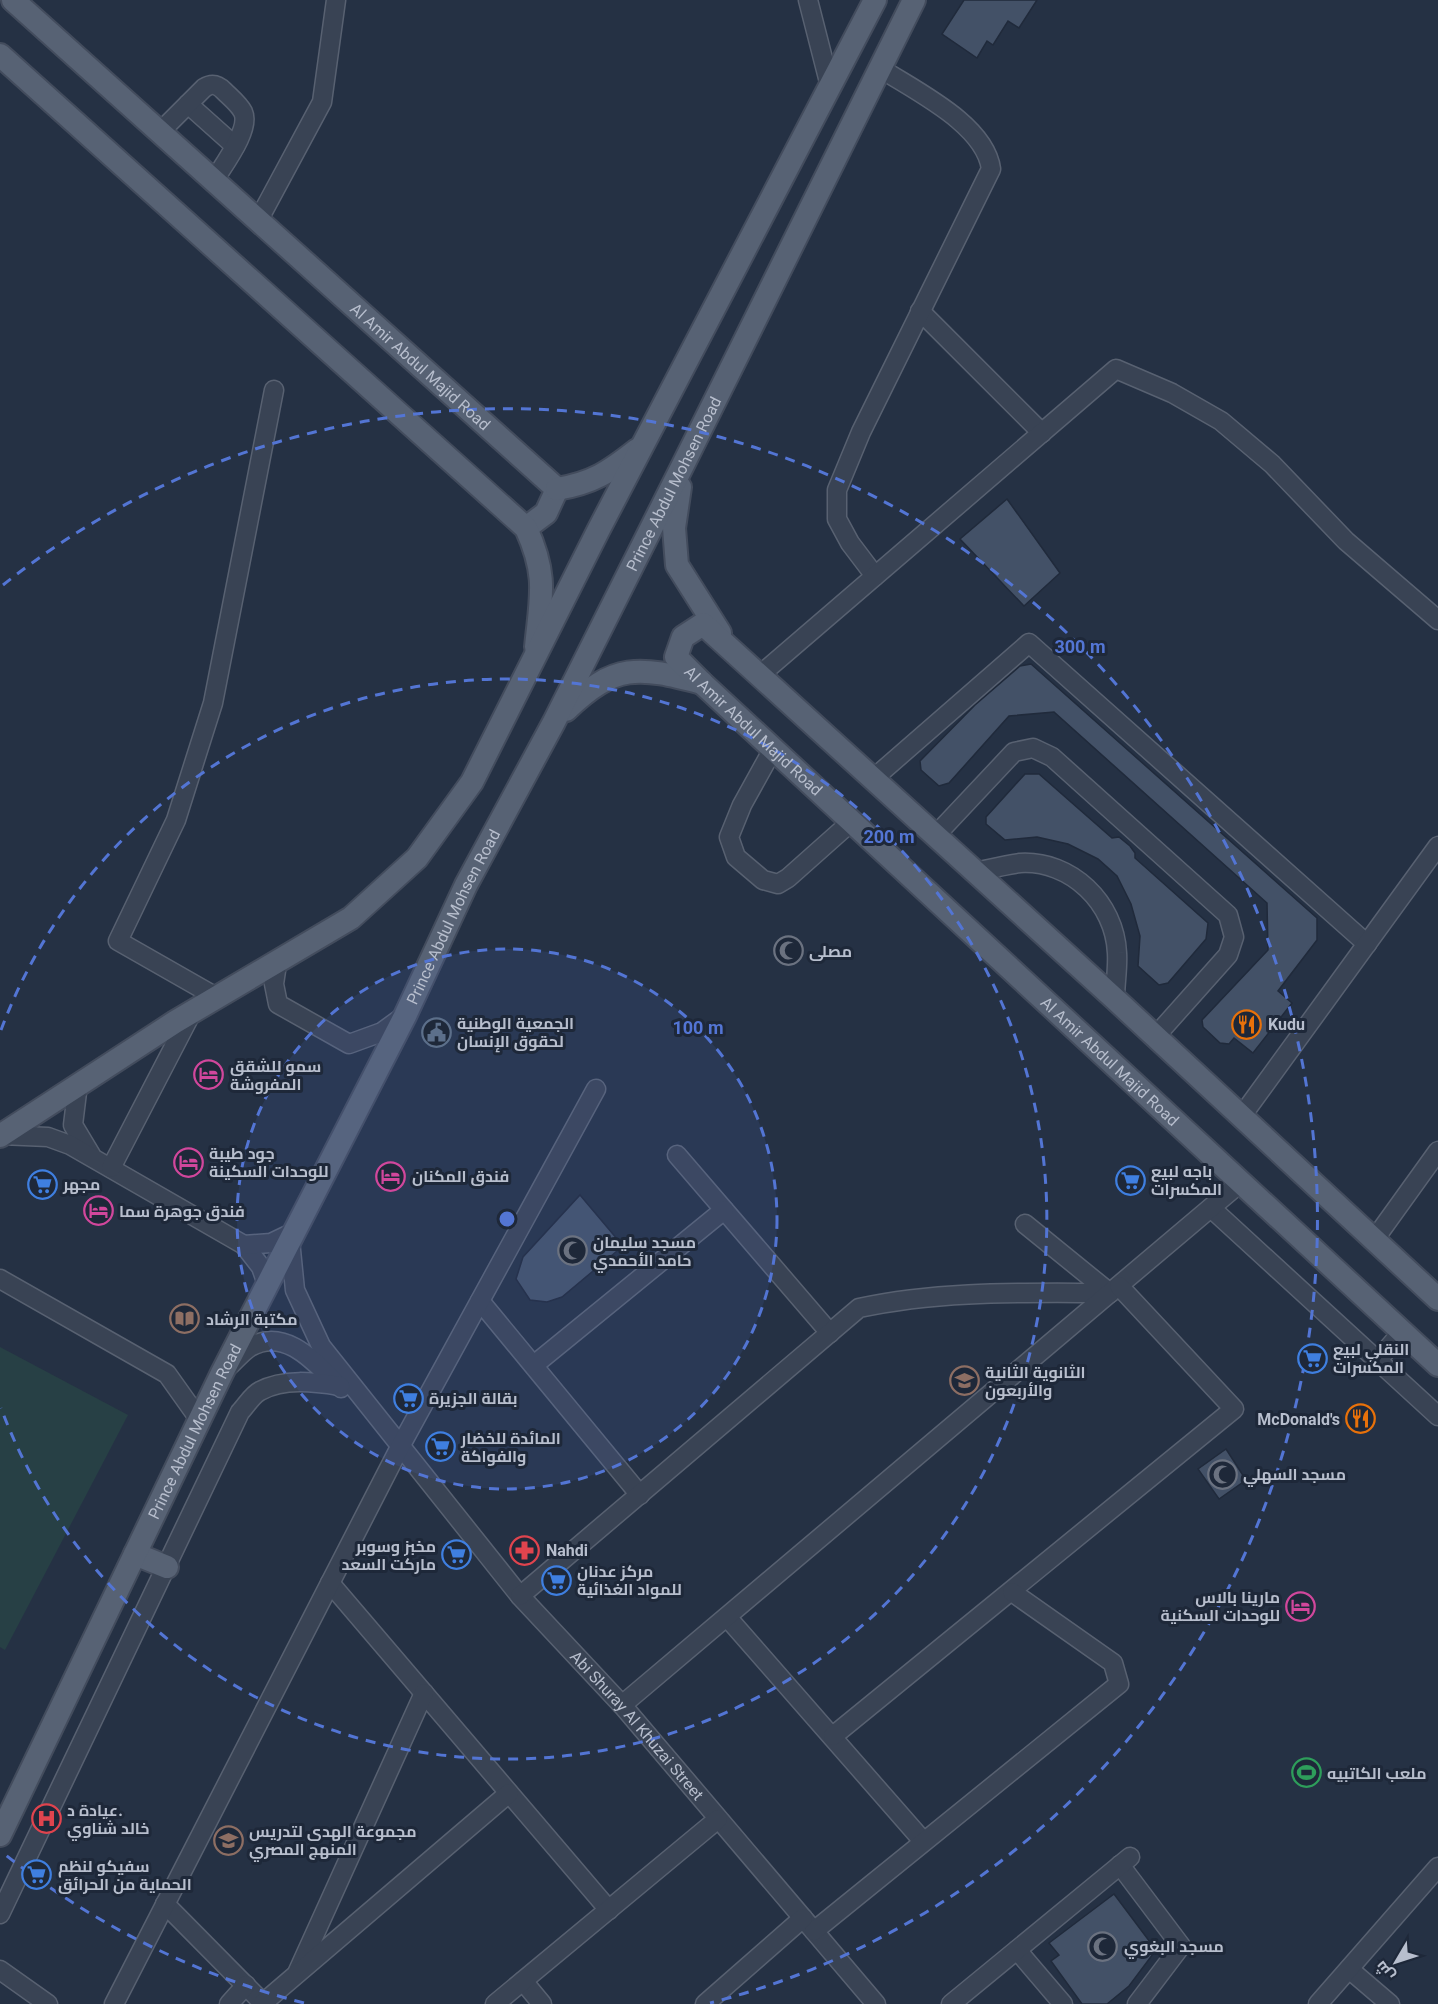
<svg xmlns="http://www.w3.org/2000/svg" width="1438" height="2004" viewBox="0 0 1438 2004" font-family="Roboto,Cairo,sans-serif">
<rect width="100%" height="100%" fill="#253144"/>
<polygon fill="#274045" points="0,1347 128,1415 5,1650 0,1647"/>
<g fill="#435167" stroke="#202a3b" stroke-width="1.5">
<polygon points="964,0 1037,0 1019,28 1008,21 993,45 987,41 977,58 942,34"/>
<polygon points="1007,499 1060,573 1024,606 960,539"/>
<polygon points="1031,664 1317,918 1317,940 1278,991 1292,1003 1253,1053 1234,1038 1229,1044 1220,1043 1203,1027 1202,1020 1268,950 1267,903 1054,712 1009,716 949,783 939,786 921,770 920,761 975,705 1020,666"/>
<polygon points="1025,774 1039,774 1112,838 1119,837 1130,846 1135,853 1135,858 1208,923 1206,939 1168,983 1159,985 1138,966 1140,936 1131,904 1117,876 1098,859 1068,844 1037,837 1005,840 986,824 986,817"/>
<polygon points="580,1195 623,1246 562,1297 547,1302 530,1300 516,1279 523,1257"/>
<polygon points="1226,1449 1246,1480 1219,1499 1198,1469"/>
<polygon points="1114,1894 1156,1950 1129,1986 1107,2004 1082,2004 1051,1961 1059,1955 1049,1943"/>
</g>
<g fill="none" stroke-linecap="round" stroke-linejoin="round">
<defs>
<g id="minor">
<polyline points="808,0 830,86"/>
<polyline points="188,104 235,146"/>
<path d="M161,131L204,88C212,83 217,84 224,91C230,97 239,104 243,112C251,129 224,164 215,179"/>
<polyline points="259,219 322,102 336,0"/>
<polyline points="920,311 1042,433"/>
<path d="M875,576L850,543L837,519V490L861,432L991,169C985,124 915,91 880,68"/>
<polyline points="760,675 1116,369 1172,393 1221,421 1272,464 1346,541 1438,620"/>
<polyline points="773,749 742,805 729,837 736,857 763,880 778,884 788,878 851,822"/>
<polyline points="873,779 1029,643 1367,944"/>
<polyline points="935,836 1014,752 1033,748 1052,757 1228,915 1234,937 1228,955 1154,1038"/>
<path d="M975,872C989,869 1005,865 1020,863C1071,860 1115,903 1117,953C1118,968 1115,984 1115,999"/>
<polyline points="277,964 274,984 278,1004 349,1044 382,1032 404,1016"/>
<polyline points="218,998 118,941 176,820 213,703 274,390"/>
<polyline points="78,1084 73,1125 91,1155"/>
<polyline points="1241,1117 1438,846"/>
<polyline points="1,1135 48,1137 70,1145 244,1245 261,1267 268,1287"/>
<polyline points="677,1155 830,1333"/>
<polyline points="111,1168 192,1012"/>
<polyline points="1211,1208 1438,1416"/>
<polyline points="1025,1224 1110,1293"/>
<path id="s1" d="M290,1240L295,1290L321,1346L520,1596L622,1705L876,2004"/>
<polyline points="1374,1240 1438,1151"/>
<polyline points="244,1245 271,1243 294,1232"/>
<polyline points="0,1279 167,1374 199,1419"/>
<polyline points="480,1301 640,1495"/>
<polyline points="1377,1361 1402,1332"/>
<polyline points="534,1365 724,1210"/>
<path d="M229,1366C235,1361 242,1352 250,1347C287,1326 317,1365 341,1388"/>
<polyline points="330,1583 609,1910"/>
<path d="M520,1596L859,1308C942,1290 1026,1293 1110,1293"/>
<polyline points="727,1617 923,1841"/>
<polyline points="622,1705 1240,1183"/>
<polyline points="833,1736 1234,1409 1119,1286"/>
<polyline points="1120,1865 1181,1946 1137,2004"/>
<polyline points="165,1904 264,2004"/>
<path d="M0,1914L240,1412C246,1406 252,1395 260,1391C284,1378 314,1382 340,1386"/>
<polyline points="814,1931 1119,1684 1113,1663 1012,1592"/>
<polyline points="1017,1950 1063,2004"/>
<polyline points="1349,1969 1390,2004"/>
<polyline points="0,1970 48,2004"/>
<polyline points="298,1971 424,1693"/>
<polyline points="523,1981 542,2004"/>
<polyline points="263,2003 509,1793"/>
<polyline points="114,2004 401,1445 596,1089"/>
<polyline points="229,2004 246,1985"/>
<polyline points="495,2004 718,1819"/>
<polyline points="705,2004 803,1918"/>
<polyline points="951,2004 1130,1857"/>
<polyline points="1318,2004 1438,1867"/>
</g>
<g id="major">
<path id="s2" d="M13,0L557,489L546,513L526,528"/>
<path d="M0,55L526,528C548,576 541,597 536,647"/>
<polyline points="680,487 674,528 677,565 720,633"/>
<path d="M557,489C593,483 609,472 637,450"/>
<path d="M566,710C615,663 638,666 702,683"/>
<polyline points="0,1136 175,1022 351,918 417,858 472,782 599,529 875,0"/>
<path id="s3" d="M1438,1299L1115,999L703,624L683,637L676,657L702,683L1438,1365"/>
<polyline points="135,1554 167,1567"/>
<path id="s4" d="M0,1835L222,1373L405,1016L466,885L554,722L683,465L914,0"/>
</g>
</defs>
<use href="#minor" stroke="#586171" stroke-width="21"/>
<use href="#major" stroke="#434c5d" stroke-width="26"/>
<use href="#minor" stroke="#394354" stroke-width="18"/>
<use href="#major" stroke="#576274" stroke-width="22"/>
</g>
<circle cx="507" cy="1219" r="270" fill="#5375d4" fill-opacity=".12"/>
<g fill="none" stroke="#5375d4" stroke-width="3" stroke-dasharray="10 8">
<circle cx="507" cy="1219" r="270"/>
<path d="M1 1030A540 540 0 1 1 1 1408"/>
<path d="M304 2003A810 810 0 0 1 3 1853M3 585A810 810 0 1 1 710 2003"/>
</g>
<defs>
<symbol id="mosque-ring" viewBox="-11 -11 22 22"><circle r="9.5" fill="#1e2839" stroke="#6b7280" stroke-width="1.5"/><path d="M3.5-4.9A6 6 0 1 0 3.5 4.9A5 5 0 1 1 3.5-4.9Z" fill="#6b7280"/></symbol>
<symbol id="restaurant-ring" viewBox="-11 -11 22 22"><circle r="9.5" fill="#1e2839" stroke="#e8710a" stroke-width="1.5"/><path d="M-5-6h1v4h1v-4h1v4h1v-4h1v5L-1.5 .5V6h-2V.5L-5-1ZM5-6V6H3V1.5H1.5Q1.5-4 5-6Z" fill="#e8710a"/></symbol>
<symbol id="civic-ring" viewBox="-11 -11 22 22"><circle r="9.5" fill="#1e2839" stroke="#5c6f8a" stroke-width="1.5"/><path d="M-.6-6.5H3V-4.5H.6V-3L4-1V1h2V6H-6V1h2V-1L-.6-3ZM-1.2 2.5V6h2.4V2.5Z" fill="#5c6f8a"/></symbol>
<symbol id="hotel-ring" viewBox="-11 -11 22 22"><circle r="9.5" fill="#1e2839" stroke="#d1479c" stroke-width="1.5"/><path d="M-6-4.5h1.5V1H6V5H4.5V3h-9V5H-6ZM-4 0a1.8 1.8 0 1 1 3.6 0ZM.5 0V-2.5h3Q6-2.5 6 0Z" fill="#d1479c"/></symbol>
<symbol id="supermarket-ring" viewBox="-11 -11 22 22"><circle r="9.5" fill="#1e2839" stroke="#3f7fe0" stroke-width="1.5"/><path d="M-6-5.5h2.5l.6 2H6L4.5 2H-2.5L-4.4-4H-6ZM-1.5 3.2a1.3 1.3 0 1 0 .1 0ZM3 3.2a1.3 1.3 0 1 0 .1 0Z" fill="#3f7fe0"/></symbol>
<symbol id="library-ring" viewBox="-11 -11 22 22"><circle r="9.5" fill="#1e2839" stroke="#8d6e63" stroke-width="1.5"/><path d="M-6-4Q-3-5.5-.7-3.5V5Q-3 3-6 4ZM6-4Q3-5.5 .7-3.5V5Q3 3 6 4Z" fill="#8d6e63"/></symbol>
<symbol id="school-ring" viewBox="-11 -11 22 22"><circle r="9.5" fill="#1e2839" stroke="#8d6e63" stroke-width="1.5"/><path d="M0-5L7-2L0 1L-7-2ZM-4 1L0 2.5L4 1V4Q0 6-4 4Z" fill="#8d6e63"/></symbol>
<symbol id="pharmacy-ring" viewBox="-11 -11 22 22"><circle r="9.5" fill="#1e2839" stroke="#e0444e" stroke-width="1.5"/><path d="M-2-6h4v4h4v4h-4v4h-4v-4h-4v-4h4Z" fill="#e0444e"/></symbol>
<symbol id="stadium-ring" viewBox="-11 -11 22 22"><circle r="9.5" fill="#1e2839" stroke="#2e9e5b" stroke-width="1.5"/><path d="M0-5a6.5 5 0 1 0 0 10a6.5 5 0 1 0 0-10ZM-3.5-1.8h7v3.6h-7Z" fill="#2e9e5b"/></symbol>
<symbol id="hospital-ring" viewBox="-11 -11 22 22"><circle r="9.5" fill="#1e2839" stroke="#e0444e" stroke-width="1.5"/><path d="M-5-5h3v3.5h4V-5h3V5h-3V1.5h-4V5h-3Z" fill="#e0444e"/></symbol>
</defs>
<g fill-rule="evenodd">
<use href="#mosque-ring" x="772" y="934" width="33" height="33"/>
<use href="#restaurant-ring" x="1230" y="1008" width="33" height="33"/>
<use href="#civic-ring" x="420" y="1016" width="33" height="33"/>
<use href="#hotel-ring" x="192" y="1058" width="33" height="33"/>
<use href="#hotel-ring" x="172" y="1146" width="33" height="33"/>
<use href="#hotel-ring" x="374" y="1160" width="33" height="33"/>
<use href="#supermarket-ring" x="1114" y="1164" width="33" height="33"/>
<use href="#supermarket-ring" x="26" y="1168" width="33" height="33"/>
<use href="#hotel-ring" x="82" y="1194" width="33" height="33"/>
<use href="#mosque-ring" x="556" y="1234" width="33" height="33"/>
<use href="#library-ring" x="168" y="1302" width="33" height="33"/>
<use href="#supermarket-ring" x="1296" y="1342" width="33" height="33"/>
<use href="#school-ring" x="948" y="1364" width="33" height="33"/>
<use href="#supermarket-ring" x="392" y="1382" width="33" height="33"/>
<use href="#restaurant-ring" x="1344" y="1402" width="33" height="33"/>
<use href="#supermarket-ring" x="424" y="1430" width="33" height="33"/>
<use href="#mosque-ring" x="1206" y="1458" width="33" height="33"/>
<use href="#pharmacy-ring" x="508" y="1534" width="33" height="33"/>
<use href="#supermarket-ring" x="440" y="1538" width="33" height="33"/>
<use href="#supermarket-ring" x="540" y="1564" width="33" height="33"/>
<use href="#hotel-ring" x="1284" y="1590" width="33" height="33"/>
<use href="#stadium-ring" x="1290" y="1756" width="33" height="33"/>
<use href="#hospital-ring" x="30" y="1802" width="33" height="33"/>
<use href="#school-ring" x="212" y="1824" width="33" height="33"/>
<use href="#supermarket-ring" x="20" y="1858" width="33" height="33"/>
<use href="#mosque-ring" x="1086" y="1930" width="33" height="33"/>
</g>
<g text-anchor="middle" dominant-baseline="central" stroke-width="6" stroke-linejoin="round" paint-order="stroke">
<g font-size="16" fill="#b7becd" stroke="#1e2839">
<text stroke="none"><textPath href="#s2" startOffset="548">Al Amir Abdul Majid Road</textPath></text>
<text stroke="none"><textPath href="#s4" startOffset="1510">Prince Abdul Mohsen Road</textPath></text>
<text stroke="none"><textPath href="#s3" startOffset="1150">Al Amir Abdul Majid Road</textPath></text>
<text stroke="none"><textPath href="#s4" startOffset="1024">Prince Abdul Mohsen Road</textPath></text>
<text stroke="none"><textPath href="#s3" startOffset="1636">Al Amir Abdul Majid Road</textPath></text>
<text stroke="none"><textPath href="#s4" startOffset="448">Prince Abdul Mohsen Road</textPath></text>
<text stroke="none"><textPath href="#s1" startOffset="606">Abi Shuray Al Khuzai Street</textPath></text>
</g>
<g font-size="16" font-weight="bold" fill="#b7becd" stroke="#1e2839" text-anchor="start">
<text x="809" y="951">مصلى</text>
<text x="457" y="1023">الجمعية الوطنية<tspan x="457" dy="18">لحقوق الإنسان</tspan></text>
<text x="1268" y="1024">Kudu</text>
<text x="230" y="1066">سمو للشقق<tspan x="230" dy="18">المفروشة</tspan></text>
<text x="209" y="1153">جود طيبة<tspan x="209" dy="18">للوحدات السكينة</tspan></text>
<text x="1151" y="1171">باجه لبيع<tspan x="1151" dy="18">المكسرات</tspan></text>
<text x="412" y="1176">فندق المكنان</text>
<text x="63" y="1184">مجهر</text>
<text x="119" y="1211">فندق جوهرة سما</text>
<text x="593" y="1242">مسجد سليمان<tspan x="593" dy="18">حامد الأحمدي</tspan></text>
<text x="206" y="1319">مكتبة الرشاد</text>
<text x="1333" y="1349">النقلي لبيع<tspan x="1333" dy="18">المكسرات</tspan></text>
<text x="985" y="1372">الثانوية الثانية<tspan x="985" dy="18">والأربعون</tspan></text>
<text x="429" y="1398">بقالة الجزيرة</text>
<text x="1340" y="1419" text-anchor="end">McDonald's</text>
<text x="461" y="1438">المائدة للخضار<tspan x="461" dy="18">والفواكة</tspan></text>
<text x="1243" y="1474">مسجد السهلي</text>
<text x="436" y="1546" text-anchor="end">مخبز وسوبر<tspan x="436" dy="18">ماركت السعد</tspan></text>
<text x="546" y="1550">Nahdi</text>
<text x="577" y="1571">مركز عدنان<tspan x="577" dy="18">للمواد الغذائية</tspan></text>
<text x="1280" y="1597" text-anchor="end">مارينا بالاس<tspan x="1280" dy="18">للوحدات السكنية</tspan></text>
<text x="1327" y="1773">ملعب الكاتبيه</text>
<text x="67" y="1810">عيادة د.<tspan x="67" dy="18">خالد شناوي</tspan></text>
<text x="249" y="1831">مجموعة الهدى لتدريس<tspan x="249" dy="18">المنهج المصري</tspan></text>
<text x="58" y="1866">سفيكو لنظم<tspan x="58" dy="18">الحماية من الحرائق</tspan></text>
<text x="1124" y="1946">مسجد البغوي</text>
</g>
</g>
<circle cx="507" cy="1219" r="9" fill="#5375d4" stroke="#1e2839" stroke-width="3"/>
<g font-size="18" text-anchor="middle" font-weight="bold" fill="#5375d4" stroke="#1e2839" stroke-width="6" stroke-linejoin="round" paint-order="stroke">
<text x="1080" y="653">300 m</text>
<text x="889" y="843">200 m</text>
<text x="698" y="1034">100 m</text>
</g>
<g transform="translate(1396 1962) rotate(231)" stroke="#1e2839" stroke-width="4.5" paint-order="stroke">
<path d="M0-4.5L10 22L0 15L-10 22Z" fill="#b7becd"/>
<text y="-9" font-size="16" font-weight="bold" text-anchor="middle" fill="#b7becd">ش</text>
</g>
</svg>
